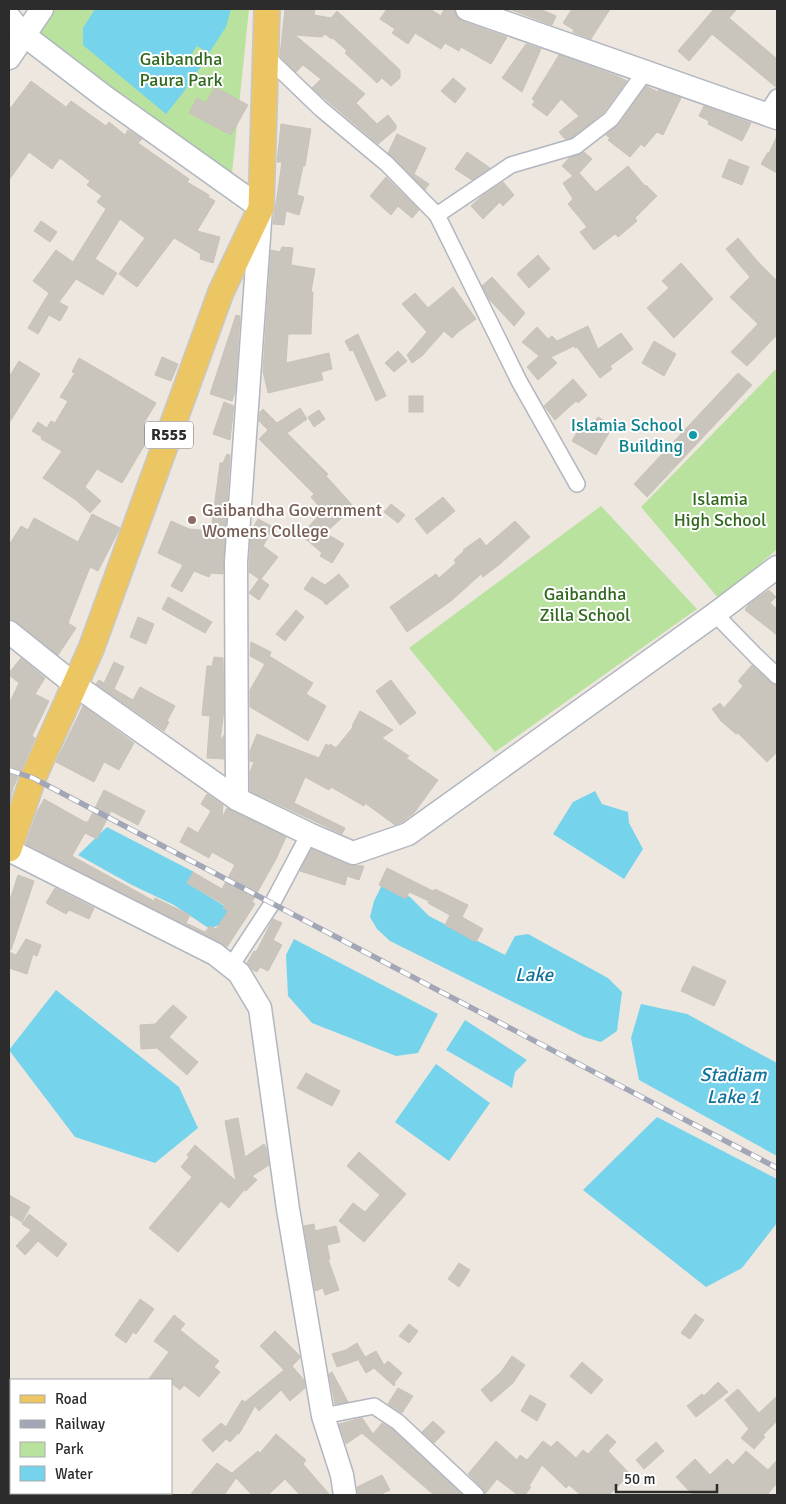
<svg xmlns="http://www.w3.org/2000/svg" width="786" height="1504" viewBox="0 0 786 1504" font-family="Signika,sans-serif">
<rect width="100%" height="100%" fill="#ede7df"/>
<g fill="#b8e29e">
<polygon points="45,9 249,9 231,183 27,34"/>
<polygon points="777,368 777,549 720,600 641,507"/>
<polygon points="601,506 697,609 495,752 409,648"/>
</g>
<g fill="#76d3ec">
<polygon points="95,9 231,9 226,27 209,53 197,46 190,56 202,65 182,94 166,114 83,45 83,28"/>
<polygon points="595,791 602,804 628,812 629,823 643,849 624,879 553,834 573,802"/>
<polygon points="107,827 194,872 187,883 231,910 223,923 210,929 174,905 132,885 78,855"/>
<polygon points="383,883 410,897 429,916 505,955 515,936 528,934 608,978 622,992 617,1031 601,1042 584,1037 390,941 377,929 370,917 374,901"/>
<polygon points="294,939 438,1014 418,1053 396,1056 312,1023 288,996 286,955"/>
<polygon points="56,990 179,1087 198,1128 155,1163 75,1137 9,1050"/>
<polygon points="641,1004 687,1014 777,1063 777,1156 639,1080 631,1038"/>
<polygon points="465,1020 527,1060 515,1072 512,1088 446,1050"/>
<polygon points="436,1064 490,1103 449,1161 395,1122"/>
<polygon points="657,1117 777,1179 777,1223 742,1268 706,1287 583,1190"/>
</g>
<g fill="#c9c5bd" stroke="#c9c2b9">
<polygon points="285,9 315,9 314,15 331,18 337,11 400,70 400,78 391,86 382,78 377,83 345,53 347,51 334,39 330,38 325,34 322,37 295,35 365,94 356,103 377,124 388,115 396,125 396,129 378,144 312,88 321,79 303,65 296,72 280,56"/>
<polygon points="387,9 430,9 441,16 444,9 454,9 457,17 462,21 507,37 491,64 461,47 459,51 445,43 441,49 415,33 408,44 392,33 395,29 380,19"/>
<polygon points="509,9 540,9 556,16 552,25"/>
<polygon points="572,9 610,9 591,39 573,32 574,30 563,23"/>
<polygon points="714,9 737,9 729,18 777,59 777,88 712,34 689,61 678,51"/>
<polygon points="526,44 541,49 522,92 502,78"/>
<polygon points="559,55 617,76 627,81 604,112 572,138 565,139 559,132 579,116 561,99 547,116 532,105 535,101 532,99"/>
<polygon points="453,78 466,89 455,103 441,91"/>
<polygon points="31,81 66,107 71,101 106,126 109,122 125,135 128,130 142,139 138,143 189,179 187,182 209,195 208,197 215,201 197,231 220,237 213,263 200,259 201,254 174,238 137,287 119,274 145,238 120,219 95,259 117,273 103,295 76,279 59,302 68,307 60,321 49,315 38,334 28,328 49,293 33,281 56,250 73,262 106,209 97,202 102,196 87,185 90,181 60,158 52,169 29,152 9,180 9,110"/>
<polygon points="646,86 658,92 658,90 681,98 663,135 657,132 644,147 641,144 630,157 608,140 610,138 606,135 619,124"/>
<polygon points="215,87 248,105 231,135 189,113 197,98 206,103"/>
<polygon points="704,106 751,123 742,141 708,124 709,121 699,116"/>
<polygon points="281,124 311,129 305,166 303,166 297,195 304,197 299,215 286,211 284,225 273,224 282,162 277,162"/>
<polygon points="397,134 426,148 414,174 429,184 425,190 388,153"/>
<polygon points="777,136 777,173 761,164 768,152 769,153"/>
<polygon points="467,152 490,168 472,180 455,169"/>
<polygon points="584,152 592,159 579,173 596,192 628,166 645,186 646,185 657,196 635,218 637,221 618,237 615,234 594,250 580,232 587,227 568,204 573,199 563,183 573,176 562,166 569,158"/>
<polygon points="729,159 749,167 742,185 722,177"/>
<polygon points="386,177 419,210 412,218 398,206 391,215 370,196"/>
<polygon points="503,182 514,195 503,206 500,202 483,219 471,206 482,196"/>
<polygon points="41,221 57,232 50,242 34,231"/>
<polygon points="738,238 759,263 777,281 777,335 747,366 731,352 758,324 730,297 750,277 726,249"/>
<polygon points="282,247 293,248 291,265 315,269 311,292 313,292 311,334 288,334 286,363 329,353 332,369 321,372 323,380 268,393 263,371 271,250 280,252"/>
<polygon points="538,255 550,269 529,288 517,274"/>
<polygon points="681,263 713,299 674,338 647,308 669,288 662,281"/>
<polygon points="492,277 525,313 514,326 488,298 482,286"/>
<polygon points="453,287 476,319 458,332 452,338 444,331 422,356 412,363 407,355 427,332 402,304 415,293 428,308"/>
<polygon points="236,315 240,316 235,392 232,401 210,394"/>
<polygon points="588,326 598,349 621,333 633,349 610,366 612,369 600,378 577,347 575,348 574,346 551,357 557,363 538,380 527,367 539,356 522,342 537,327 548,339 552,336 557,341"/>
<polygon points="358,334 386,396 376,401 353,350 350,351 345,341"/>
<polygon points="654,341 676,354 664,376 642,363"/>
<polygon points="398,351 407,361 394,372 385,363"/>
<polygon points="162,357 178,364 171,381 155,375"/>
<polygon points="79,358 156,403 144,423 154,429 122,483 97,469 85,487 101,501 90,513 76,500 43,478 62,451 41,439 42,437 32,431 38,422 47,428 51,421 55,423 68,401 60,397 75,373 72,372"/>
<polygon points="19,361 40,374 9,423 9,377"/>
<polygon points="738,373 752,385 647,497 634,484"/>
<polygon points="573,379 587,395 578,403 576,401 555,420 544,406"/>
<rect x="409" y="396" width="14" height="16"/>
<polygon points="224,402 234,406 230,440 213,434"/>
<polygon points="300,408 307,419 287,433 328,474 326,476 354,507 325,533 344,544 332,563 320,556 322,553 301,535 323,511 311,497 314,494 259,439 268,430 259,421 260,412 263,409 277,423"/>
<polygon points="319,410 325,419 314,427 308,417"/>
<polygon points="598,417 613,426 596,455 572,441 583,422 591,427"/>
<polygon points="227,454 230,455 223,574 211,573 209,577 194,571 182,592 171,586 183,565 158,553 171,521 189,529 211,531 220,463 223,463"/>
<polygon points="443,497 455,511 427,534 415,519"/>
<polygon points="391,504 405,515 398,523 384,512"/>
<polygon points="92,514 120,528 98,571 90,567 68,623 76,628 58,655 17,622 9,619 9,545 21,526 28,530 34,518 78,542"/>
<polygon points="258,519 273,527 263,546 278,557 261,579 269,585 259,600 249,593 259,579 249,572 251,531"/>
<polygon points="515,521 530,537 500,564 483,577 481,574 451,601 407,632 390,607 436,574 439,578 456,563 454,560 464,551 463,550 480,538 486,546"/>
<polygon points="339,574 349,586 326,605 322,600 304,589 312,577 325,585"/>
<polygon points="769,590 776,597 770,603 777,609 777,635 745,610 749,604"/>
<polygon points="168,597 212,622 205,633 162,609"/>
<polygon points="296,610 304,617 285,641 276,634"/>
<polygon points="138,617 154,624 146,644 130,637"/>
<polygon points="251,642 271,652 268,659 269,656 313,683 306,694 326,706 308,741 250,707 250,690 265,664 250,656"/>
<polygon points="214,657 223,658 224,710 220,741 224,735 224,759 207,758 210,716 202,715 207,666 212,666"/>
<polygon points="21,658 45,678 35,694 49,701 32,736 35,738 13,788 9,805 9,704 19,683 9,675 9,673"/>
<polygon points="114,662 124,667 114,689 133,700 140,687 175,706 167,721 169,722 164,731 96,684 99,680 104,683"/>
<polygon points="752,665 771,683 777,685 777,752 767,762 738,733 736,734 721,721 712,709 720,703 724,708 743,686 738,681"/>
<polygon points="391,680 416,713 400,725 376,691"/>
<polygon points="83,706 134,743 119,770 104,762 94,782 56,762"/>
<polygon points="360,711 393,730 382,738 409,756 406,758 438,780 414,813 402,822 395,825 365,803 364,806 331,787 329,790 305,777 294,803 345,828 342,834 250,791 250,772 254,762 250,761 250,751 257,734 319,758 326,744 329,746 330,744 336,748 353,727 352,726"/>
<polygon points="104,790 145,811 138,825 111,811 97,839 85,833 72,856 154,901 155,898 190,915 186,923 205,932 210,926 216,929 228,911 223,908 225,905 187,883 193,872 222,889 235,865 212,852 209,858 180,842 188,827 198,833 211,811 201,804 207,794 223,805 222,818 227,808 286,837 276,859 252,902 255,904 227,947 26,844 37,812 44,799 85,822 88,822"/>
<polygon points="311,849 348,865 364,866 359,880 347,876 345,885 300,871"/>
<polygon points="387,868 433,891 435,889 468,905 462,917 483,929 476,942 445,925 450,915 428,903 429,901 409,892 406,899 379,885"/>
<polygon points="18,875 34,881 11,950 9,950 9,903"/>
<polygon points="55,888 94,908 89,919 69,910 66,914 46,903"/>
<polygon points="273,919 282,923 273,940 282,945 268,971 260,967 257,972 253,970 247,963 254,951 256,952"/>
<polygon points="26,939 41,945 37,956 33,954 27,974 9,968 9,952 16,955"/>
<polygon points="693,966 726,981 714,1006 681,991"/>
<polygon points="173,1005 187,1017 169,1037 198,1062 187,1075 157,1048 141,1049 140,1025 155,1024"/>
<polygon points="306,1073 340,1091 332,1106 297,1088"/>
<polygon points="238,1118 245,1157 264,1144 266,1148 269,1165 252,1176 257,1180 246,1191 244,1190 229,1208 221,1201 178,1252 149,1228 192,1177 181,1167 189,1157 187,1155 195,1145 236,1181 225,1121"/>
<polygon points="359,1152 406,1194 364,1242 339,1221 353,1203 365,1212 380,1195 347,1166"/>
<polygon points="9,1195 30,1207 22,1222 9,1214"/>
<polygon points="29,1214 67,1244 57,1257 38,1241 25,1255 16,1246 31,1230 22,1224"/>
<polygon points="314,1224 315,1231 336,1226 340,1242 327,1245 330,1259 328,1259 339,1290 325,1295 323,1288 315,1291 304,1226"/>
<polygon points="459,1263 470,1270 459,1287 448,1279"/>
<polygon points="140,1299 154,1309 136,1334 133,1332 126,1343 115,1335"/>
<polygon points="695,1314 704,1320 690,1339 681,1333"/>
<polygon points="174,1315 185,1324 180,1330 219,1361 214,1367 220,1372 199,1397 184,1385 180,1390 171,1383 171,1380 148,1380 169,1352 154,1341"/>
<polygon points="409,1324 418,1331 409,1343 399,1336"/>
<polygon points="275,1331 300,1356 300,1358 292,1366 304,1380 305,1388 290,1401 281,1390 259,1411 255,1406 239,1434 238,1433 230,1442 226,1439 213,1452 202,1440 221,1423 226,1427 242,1400 245,1402 284,1370 260,1346"/>
<polygon points="357,1343 365,1357 376,1351 384,1365 388,1361 402,1373 394,1383 395,1384 394,1386 374,1368 366,1373 359,1361 364,1358 337,1367 332,1354 346,1350"/>
<polygon points="512,1356 525,1365 513,1383 491,1402 481,1390 501,1372"/>
<polygon points="582,1362 603,1380 591,1394 570,1376"/>
<polygon points="332,1372 348,1402 335,1404 329,1374"/>
<polygon points="718,1382 728,1392 696,1417 687,1406 702,1394 704,1396"/>
<polygon points="398,1388 413,1396 402,1413 388,1404"/>
<polygon points="738,1389 759,1413 777,1396 777,1421 763,1435 765,1437 754,1449 741,1438 749,1429 725,1400"/>
<polygon points="530,1395 546,1404 537,1421 521,1411"/>
<polygon points="362,1418 373,1434 382,1423 392,1429 463,1495 434,1495 362,1433 346,1444 339,1424"/>
<polygon points="433,1421 445,1432 434,1443 422,1432"/>
<polygon points="276,1434 306,1460 303,1464 330,1495 300,1495 285,1479 268,1495 252,1495 236,1478 224,1495 190,1495 217,1463 233,1474 232,1473 258,1451 260,1453"/>
<polygon points="607,1434 616,1442 608,1451 630,1474 609,1495 581,1495 569,1485 566,1488 542,1465 529,1486 531,1487 525,1495 518,1495 497,1479 485,1494 482,1488 468,1474 496,1441 517,1460 520,1455 527,1460 543,1441 551,1447 557,1441 576,1458 583,1450 588,1454"/>
<polygon points="656,1442 664,1451 644,1469 636,1460"/>
<polygon points="746,1451 768,1470 777,1460 777,1483 767,1495 693,1495 676,1477 695,1459 710,1475 727,1459 733,1465"/>
<polygon points="382,1475 390,1490 379,1495 358,1495 357,1487"/>
</g>
<g fill="none" stroke-linecap="round" stroke-linejoin="round">
<defs>
<g id="street">
<polyline points="266,56 321,109 387,164 437,215 519,381 577,484"/>
<polyline points="766,114 777,97"/>
<polyline points="437,215 511,165 576,146 611,119 645,72"/>
<polyline points="715,614 756,656 777,676"/>
<polyline points="231,966 273,902 309,834"/>
<polyline points="323,1416 374,1406 398,1422 476,1495"/>
</g>
<g id="secondary">
<polyline points="467,9 777,118"/>
<polyline points="9,17 24,35 105,97 261,208 236,562 237,799"/>
<polyline points="9,58 42,9"/>
<polyline points="9,632 74,684 237,799 309,834 353,853 408,834 715,614 777,567"/>
<polyline points="9,850 215,954 239,973 260,1008 288,1209 323,1416 342,1475 345,1495"/>
</g>
<polyline id="primary" points="9,849 33,778 91,649 221,292 261,208 267,9"/>
</defs>
<use href="#street" stroke="#b2b6bf" stroke-width="18"/>
<use href="#secondary" stroke="#b2b6bf" stroke-width="25"/>
<use href="#primary" stroke="#c8c8c8" stroke-width="28"/>
<use href="#street" stroke="#fff" stroke-width="15"/>
<use href="#secondary" stroke="#fff" stroke-width="22"/>
<use href="#primary" stroke="#edc664" stroke-width="25"/>
<defs>
<polyline id="rail" points="9,770 33,778 777,1168"/>
</defs>
<use href="#rail" stroke="#a2a6b6" stroke-width="5.5"/>
<use href="#rail" stroke="#fff" stroke-width="4" stroke-dasharray="11" stroke-linecap="butt"/>
</g>
<circle fill="#0f9aa8" stroke="#fff" stroke-width="2" cx="693" cy="435" r="5"/>
<circle fill="#8d6e63" stroke="#fff" stroke-width="2" cx="192" cy="520" r="5"/>
<g text-anchor="middle" dominant-baseline="central" stroke-width="4" stroke-linejoin="round" paint-order="stroke">
<rect fill="#fff" stroke="#6b6b6b" stroke-width="1" x="145" y="421.5" width="48" height="27" rx="4"/>
<g font-size="16" font-weight="bold" fill="#2c2c2c">
<text x="169" y="435">R555</text>
</g>
<g font-size="18" fill="#30691d" stroke="#fff">
<text x="181" y="59">Gaibandha<tspan x="181" dy="21">Paura Park</tspan></text>
<text x="720" y="499">Islamia<tspan x="720" dy="21">High School</tspan></text>
<text x="585" y="594">Gaibandha<tspan x="585" dy="21">Zilla School</tspan></text>
</g>
<g font-size="18" fill="#0d838f" stroke="#fff" text-anchor="end">
<text x="683" y="425">Islamia School<tspan x="683" dy="21">Building</tspan></text>
</g>
<g font-size="18" fill="#785e54" stroke="#fff" text-anchor="start">
<text x="202" y="510">Gaibandha Government<tspan x="202" dy="21">Womens College</tspan></text>
</g>
<g font-size="19" font-style="italic" fill="#11739b" stroke="#fff">
<text x="534" y="975">Lake</text>
<text x="733" y="1075">Stadiam<tspan x="733" dy="22">Lake 1</tspan></text>
</g>
</g>
<rect width="786" height="1504" fill="none" stroke="#2c2c2c" stroke-width="20"/>
<rect x="10" y="1379" width="162" height="115" fill="#ffffff" stroke="#ababab"/>
<rect x="20" y="1395" width="25" height="8" fill="#edc664" stroke="#ababab"/>
<text x="55" y="1404" font-size="15" fill="#2c2c2c">Road</text>
<rect x="20" y="1420" width="25" height="8" fill="#a2a6b6" stroke="#ababab"/>
<text x="55" y="1429" font-size="15" fill="#2c2c2c">Railway</text>
<rect x="20" y="1442" width="25" height="15" fill="#b8e29e" stroke="#ababab"/>
<text x="55" y="1454" font-size="15" fill="#2c2c2c">Park</text>
<rect x="20" y="1466" width="25" height="15" fill="#76d3ec" stroke="#ababab"/>
<text x="55" y="1479" font-size="15" fill="#2c2c2c">Water</text>
<path d="M616 1484v8h101v-8" fill="none" stroke="#2c2c2c" stroke-width="2.5"/>
<text x="624" y="1484" font-size="15" fill="#2c2c2c" stroke="#ffffff" stroke-width="4" paint-order="stroke">50 m</text>
</svg>
